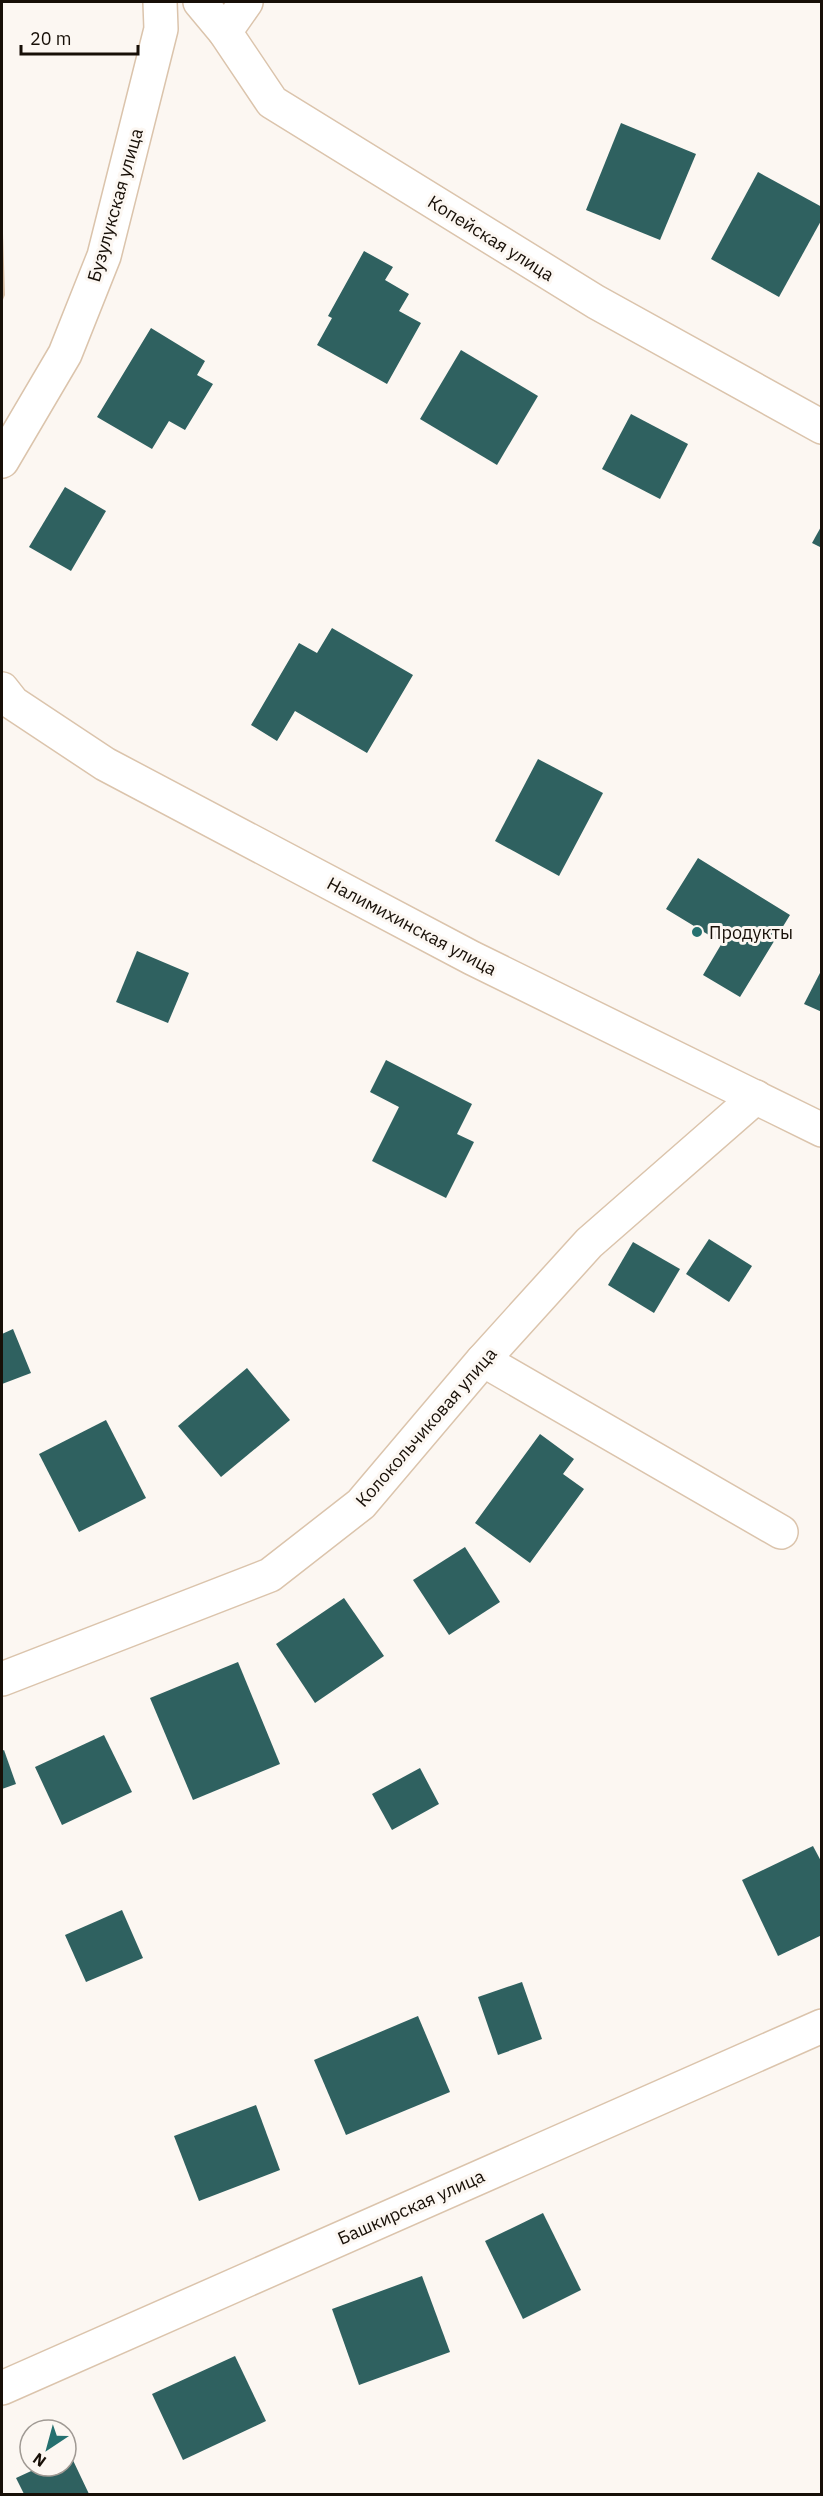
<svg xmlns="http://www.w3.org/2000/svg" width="823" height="2496" viewBox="0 0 823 2496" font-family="'IBM Plex Sans',sans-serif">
<rect width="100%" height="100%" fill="#fcf7f2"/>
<polygon fill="#dbc2a9" points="2,202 5,295 2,302"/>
<g fill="#2f6160">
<polygon points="621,123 696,154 660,240 586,210"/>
<polygon points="758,172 822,207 822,219 779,297 711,259"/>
<polygon points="364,251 393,267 385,280 409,294 399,311 421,323 387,384 317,345 332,318 328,316"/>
<polygon points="151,328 205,361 197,375 213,384 185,430 169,421 152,449 97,417"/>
<polygon points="461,350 538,396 497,465 420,419"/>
<polygon points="631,414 688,444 660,499 602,469"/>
<polygon points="65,487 106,511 71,571 29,547"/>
<polygon points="822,525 822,548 812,543"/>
<polygon points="332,628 413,675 367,753 295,711 277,741 251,725 299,643 317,653"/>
<polygon points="538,759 603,793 559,876 495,841"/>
<polygon points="698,858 790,915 740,997 703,975 722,943 666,909"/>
<polygon points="137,951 189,973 168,1023 116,1002"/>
<polygon points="822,969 822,1012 804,1004"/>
<polygon points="386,1060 472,1104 457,1134 474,1142 446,1198 372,1161 399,1107 370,1092"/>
<polygon points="709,1239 752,1266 729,1302 686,1274"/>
<polygon points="633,1242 680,1269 654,1313 608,1285"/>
<polygon points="13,1329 31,1373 2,1384 2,1334"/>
<polygon points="247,1368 290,1420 221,1477 178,1426"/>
<polygon points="106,1420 146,1498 79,1532 39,1454"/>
<polygon points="540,1434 574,1459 563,1474 584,1489 530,1563 475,1523"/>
<polygon points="465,1547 500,1602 449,1635 413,1580"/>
<polygon points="344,1598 384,1656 315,1703 276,1644"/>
<polygon points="238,1662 280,1764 193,1800 150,1698"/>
<polygon points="104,1735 132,1792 62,1825 35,1767"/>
<polygon points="4,1750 16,1784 2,1789 2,1751"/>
<polygon points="420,1768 439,1804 392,1830 372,1794"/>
<polygon points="813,1846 822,1863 822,1935 778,1956 742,1880"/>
<polygon points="122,1910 143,1958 86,1982 65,1935"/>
<polygon points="522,1982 542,2039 498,2055 478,1997"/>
<polygon points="418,2016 450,2092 346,2135 314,2060"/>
<polygon points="256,2105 280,2170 199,2201 174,2136"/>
<polygon points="543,2213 581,2290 523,2319 485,2241"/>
<polygon points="422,2276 450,2352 359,2385 332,2309"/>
<polygon points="235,2356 266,2421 183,2460 152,2394"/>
<polygon points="70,2454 89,2494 24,2494 16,2478 42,2466 66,2466 66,2455"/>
</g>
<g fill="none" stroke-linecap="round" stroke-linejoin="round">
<defs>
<g id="minor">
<polyline points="200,2 225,32 272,102 596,302 822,427"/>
<polyline points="225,32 246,2"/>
<polyline points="2,461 65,354 104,256 161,29 160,2"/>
<polyline points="2,689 13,703 105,764 472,958 822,1130"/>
<polyline points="483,1360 781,1532"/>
<polyline points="2,1679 270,1575 361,1504 483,1360 589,1243 756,1097"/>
<polyline points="2,2388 822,2026"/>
</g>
</defs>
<use href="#minor" stroke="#dbc4ac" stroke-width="36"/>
<use href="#minor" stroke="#fff" stroke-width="33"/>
</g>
<circle fill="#25706f" stroke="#fcf7f2" stroke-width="2" cx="697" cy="932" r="6"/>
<g text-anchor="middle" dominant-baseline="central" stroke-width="6" stroke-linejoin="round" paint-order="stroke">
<g font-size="18" fill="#170f07" stroke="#fcf7f2">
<text transform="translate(115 205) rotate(-74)">Бузулукская улица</text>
<text transform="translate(491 238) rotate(32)">Копейская улица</text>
<text transform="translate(412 926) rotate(28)">Налимихинская улица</text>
<text transform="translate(426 1427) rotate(-49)">Колокольчиковая улица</text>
<text transform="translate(411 2207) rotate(-24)">Башкирская улица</text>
</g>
<g font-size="18" fill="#170f07" stroke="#fcf7f2" text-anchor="start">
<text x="709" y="932">Продукты</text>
</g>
</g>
<rect width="823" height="2496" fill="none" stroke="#170f07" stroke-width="6"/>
<g transform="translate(48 2448) rotate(216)"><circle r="28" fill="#fcf7f2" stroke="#a09a94" stroke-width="1.5"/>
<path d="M0-4.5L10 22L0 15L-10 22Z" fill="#25706f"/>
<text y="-9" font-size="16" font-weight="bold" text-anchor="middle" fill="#170f07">N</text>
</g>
<path d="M21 45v9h117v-9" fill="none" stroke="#170f07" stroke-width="3"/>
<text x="30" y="45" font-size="18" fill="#170f07" stroke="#fcf7f2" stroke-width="4.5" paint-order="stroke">20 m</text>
</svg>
